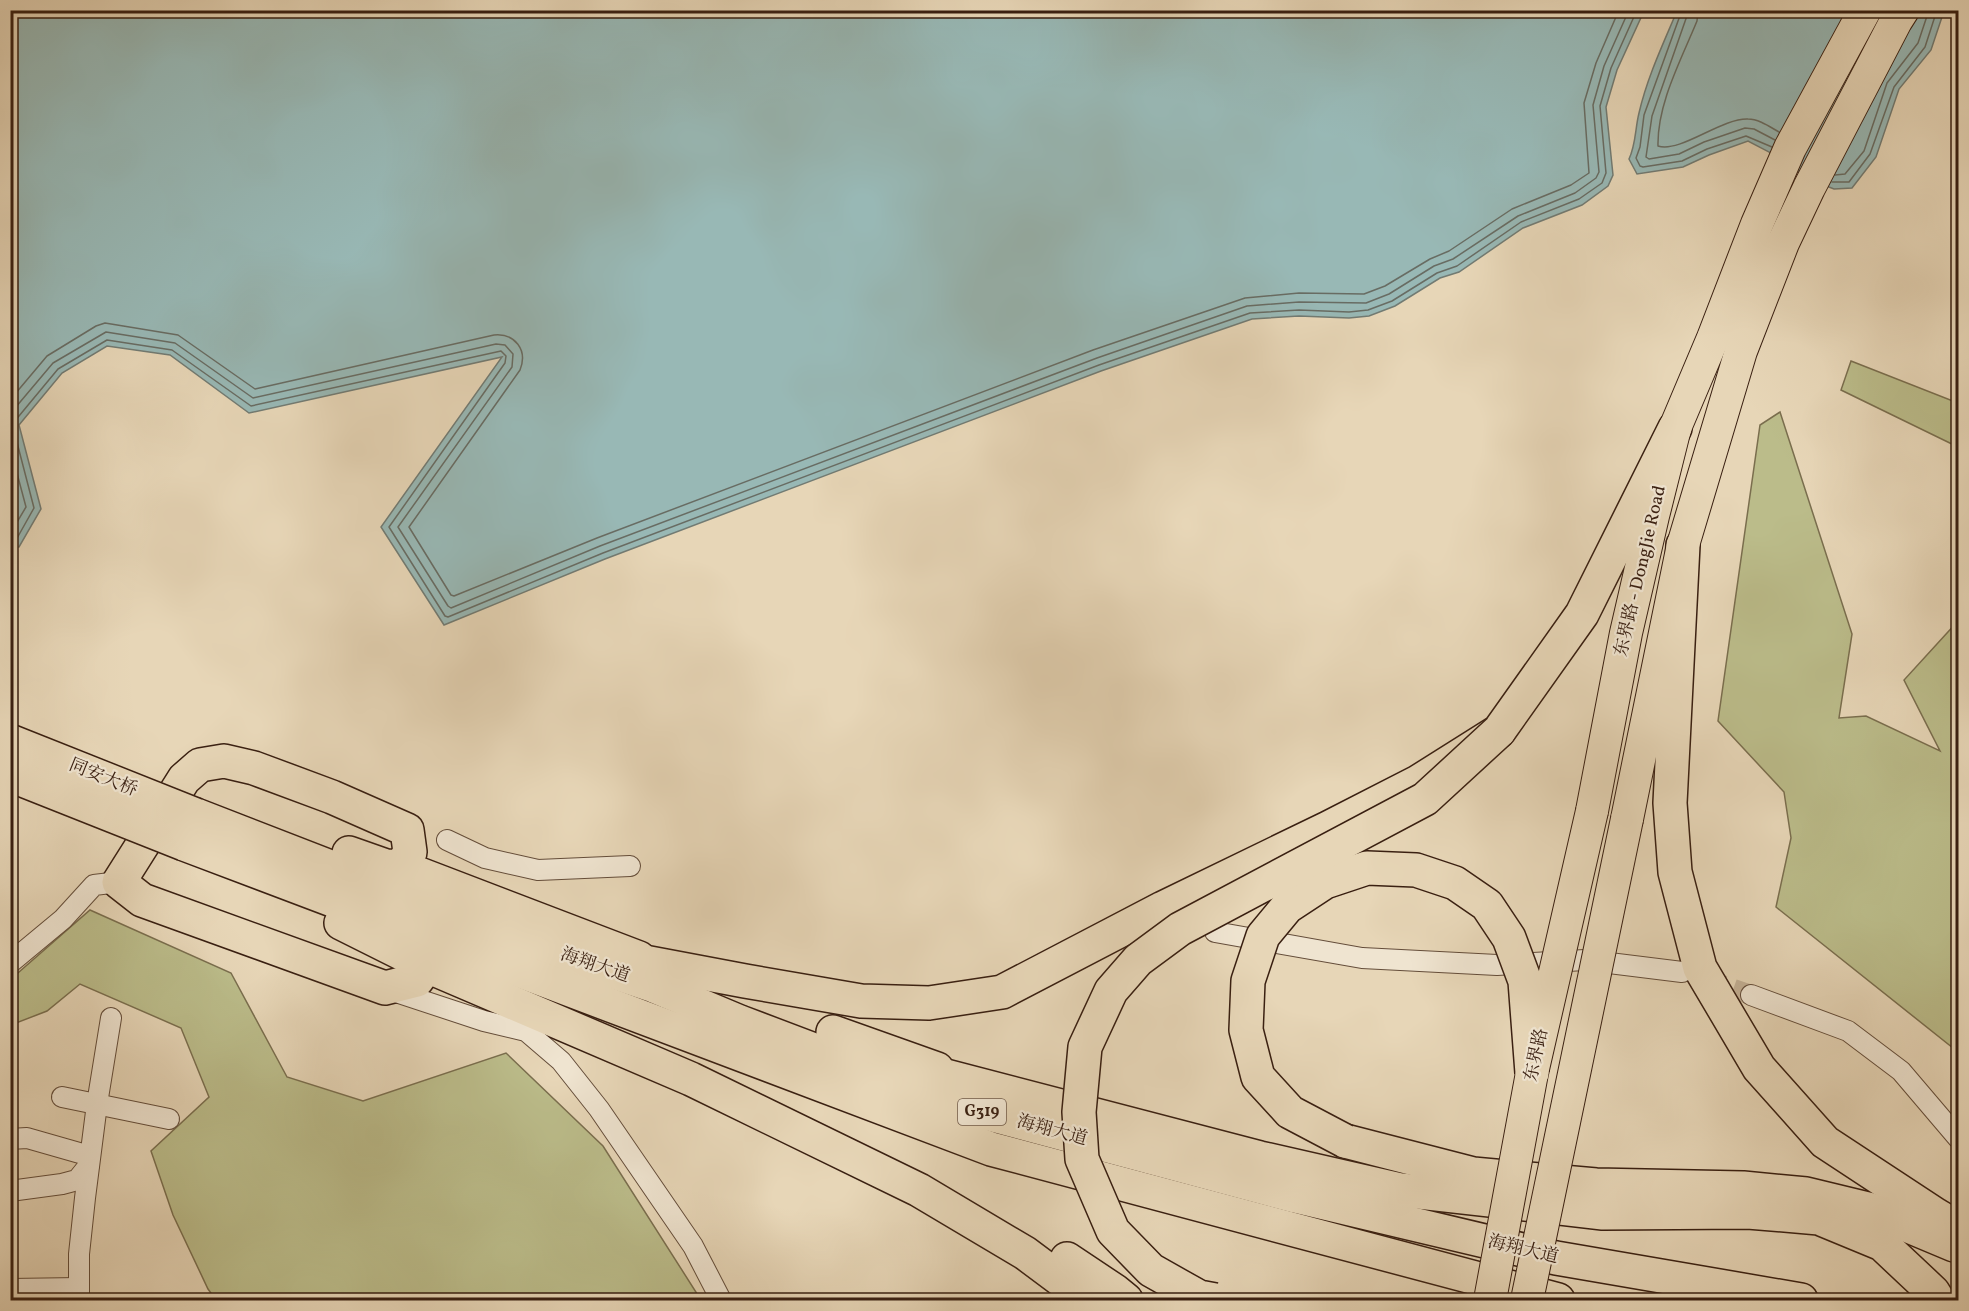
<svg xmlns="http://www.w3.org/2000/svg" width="1969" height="1311" viewBox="0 0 1969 1311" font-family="Vollkorn,'Noto Serif SC',serif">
<rect width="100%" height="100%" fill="#e7d6b7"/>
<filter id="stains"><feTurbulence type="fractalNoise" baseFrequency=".00333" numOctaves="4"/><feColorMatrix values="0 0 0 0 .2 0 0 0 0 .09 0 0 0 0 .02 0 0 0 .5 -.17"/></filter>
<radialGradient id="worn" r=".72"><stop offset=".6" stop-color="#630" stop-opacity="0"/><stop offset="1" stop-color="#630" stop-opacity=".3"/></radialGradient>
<g fill="#bbbc8a" stroke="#7a6e4e" stroke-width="1.5">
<polygon points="1851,361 1958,403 1958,447 1841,390"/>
<polygon points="1780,412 1852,634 1839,718 1866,716 1940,751 1904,680 1958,621 1958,1052 1776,907 1791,838 1784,792 1718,721 1760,425"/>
<polygon points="90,910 231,973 287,1077 363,1101 506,1053 603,1146 701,1300 216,1300 208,1289 173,1215 151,1151 209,1097 181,1028 80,984 47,1011 11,1025 11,979"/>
</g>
<g fill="#98b8b5" stroke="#727b73" stroke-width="1.5">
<polygon points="11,10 1644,10 1644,11 1617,70 1606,107 1613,175 1608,186 1582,205 1523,228 1459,272 1440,278 1395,306 1369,316 1349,318 1299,316 1252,319 1101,371 605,559 444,625 381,527 502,357 249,413 170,355 107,346 62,373 19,425 41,509 19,547 11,547"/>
<path d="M1677,11H1944L1931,50L1899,89L1876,157L1852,188L1834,189L1803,177L1790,163L1748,141L1709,155L1683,167L1637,174L1629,159C1636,144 1635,129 1639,113C1647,78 1663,44 1677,11Z"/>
</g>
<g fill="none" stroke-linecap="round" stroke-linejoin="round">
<g stroke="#686c63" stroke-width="1.5">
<polyline points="1682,10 1644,115 1640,147 1636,158 1640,166 1643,167 1682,161 1707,149 1746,136 1772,147"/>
<polyline points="1689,10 1652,116 1646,157 1649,159 1679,154 1704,142 1745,128 1754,129 1775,140"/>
<path d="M1698,10L1697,21C1681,60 1657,104 1658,146C1681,153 1721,118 1748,119C1759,119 1770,127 1779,132"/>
<polyline points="1835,175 1845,174 1864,151 1887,83 1918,43 1929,10"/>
<polyline points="1832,182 1849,182 1870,154 1894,87 1925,47 1937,10"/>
<path d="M10,400L47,356L96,326L105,323L178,335L255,389L494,335C515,333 528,350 520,370L409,527L451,595L454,596L597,538L1093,350L1245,298L1299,293L1364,294L1385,286L1430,259L1449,251L1512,209L1571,185L1589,173L1584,103L1596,63L1619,10"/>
<polyline points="10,414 53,363 106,332 175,343 253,398 496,344 505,345 513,354 512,367 398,527 448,606 451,608 600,546 1097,358 1247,306 1299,302 1366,303 1389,294 1434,266 1453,259 1518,216 1575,193 1596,178 1599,172 1593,105 1604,66 1629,10"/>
<polyline points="10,447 26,507 10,534"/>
<polyline points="10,541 16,540 34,508 13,427 14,422 58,369 107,340 172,350 251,406 501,351 506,356 505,363 389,527 445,616 448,617 603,553 1099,365 1250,313 1299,310 1349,312 1368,310 1392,301 1437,273 1457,266 1521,222 1579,199 1602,183 1606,173 1600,106 1611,68 1637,10"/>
</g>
<polyline stroke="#c4b196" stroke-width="20" stroke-dasharray="20 10" stroke-linecap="butt" points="1705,979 1751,995"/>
<defs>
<g id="minor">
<polyline points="447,840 485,858 538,870 630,866"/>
<polyline points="1215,932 1362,958 1497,965 1585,960 1682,972"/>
<polyline points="10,963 63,919 94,885 119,882"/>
<polyline points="390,990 484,1021 526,1031 561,1061 599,1109 693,1246 721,1300"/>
<polyline points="1751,995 1848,1031 1901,1071 1958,1138"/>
<polyline points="62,1097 169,1119"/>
<polyline points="10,1139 27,1138 90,1156"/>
<polyline points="10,1191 62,1184 77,1180 89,1165"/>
<polyline points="10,1289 79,1288"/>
<polyline points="79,1300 79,1254 85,1198 97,1104 111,1018"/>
</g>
<g id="primary">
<polyline points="1592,811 1626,633 1653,516 1675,428 1713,338 1757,224 1790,148 1865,10"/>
<polyline points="1627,819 1683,545 1741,351 1783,243 1809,188 1896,21 1903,10"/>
</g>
<g id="trunk">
<polyline points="1683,545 1670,803 1675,872 1700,968 1759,1068 1825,1142 1936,1215 1958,1228"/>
<polyline points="196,815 516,939 654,986 740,1022 967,1108 1295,1196 1556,1258 1801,1300"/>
<polyline points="184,844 991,1149 1558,1300"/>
<polyline points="349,853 386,866 401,867 639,958"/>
<polyline points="401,867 410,852 407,830 332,797 254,768 224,761 200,765 184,779 119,882 142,900 385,988 417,980 427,966"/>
<polyline points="341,923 427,966 691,1079 919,1190 1025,1253 1088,1300"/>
<polyline points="623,958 745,981 861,1001 929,1003 1002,992 1163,908 1328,828 1418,782 1499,731 1582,614 1675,428"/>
<polyline points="833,1032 937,1069"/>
<polyline points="915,1068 1260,1158 1401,1190 1603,1213 1748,1212 1819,1218 1882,1244 1933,1292 1938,1300"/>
<polyline points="1345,1141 1473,1174 1596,1185 1743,1188 1806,1194 1868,1209 1954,1245"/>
<polyline points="1067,1259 1115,1291 1126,1300"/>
</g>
</defs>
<use href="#minor" stroke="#644d3a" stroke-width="22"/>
<use href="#primary" stroke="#391f11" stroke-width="34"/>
<use href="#trunk" stroke="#391f11" stroke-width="36"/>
<use href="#minor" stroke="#efe4d0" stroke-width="20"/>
<use href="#primary" stroke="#e7d6b7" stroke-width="32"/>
<use href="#trunk" stroke="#e7d6b7" stroke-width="33"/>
<defs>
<g id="primary-bridge">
<polyline points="1490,1300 1532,1073 1592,811"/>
<polyline points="1527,1300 1627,819"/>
</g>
<g id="trunk-bridge">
<polyline points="10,741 196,815"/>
<polyline points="10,775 184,844"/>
<polyline points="1345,1141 1290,1112 1258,1077 1246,1030 1248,981 1263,936 1287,907 1325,882 1367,868 1416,870 1455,883 1487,905 1509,938 1525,981 1532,1073"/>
<polyline points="1215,1300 1199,1297 1151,1270 1113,1231 1082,1159 1079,1112 1085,1047 1111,991 1138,960 1180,929 1425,799 1499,731"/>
</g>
</defs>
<use href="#primary-bridge" stroke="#391f11" stroke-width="34" stroke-linecap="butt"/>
<use href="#trunk-bridge" stroke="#391f11" stroke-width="36" stroke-linecap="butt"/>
<use href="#primary-bridge" stroke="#e7d6b7" stroke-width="32"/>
<use href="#trunk-bridge" stroke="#e7d6b7" stroke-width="33"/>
</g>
<g text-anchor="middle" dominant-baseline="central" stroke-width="4.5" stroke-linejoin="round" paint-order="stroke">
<rect fill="#efe4d0" stroke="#705a4a" stroke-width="1.5" x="958" y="1099" width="48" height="26" rx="4.5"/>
<g font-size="16" font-weight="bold" fill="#391f11">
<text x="982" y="1112">G319</text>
</g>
<g font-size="18" fill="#391f11" stroke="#efe4d0">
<text transform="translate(1641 571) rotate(-77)">东界路 - DongJie Road</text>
<text transform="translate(103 778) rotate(22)">同安大桥</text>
<text transform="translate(595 966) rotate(19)">海翔大道</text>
<text transform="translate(1537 1055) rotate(-78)">东界路</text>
<text transform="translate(1052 1131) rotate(15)">海翔大道</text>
<text transform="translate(1523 1250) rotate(13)">海翔大道</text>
</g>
</g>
<rect width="1969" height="1311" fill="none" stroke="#e7d6b7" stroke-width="36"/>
<rect x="12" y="12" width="1945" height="1287" fill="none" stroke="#391f11" stroke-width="3"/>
<rect x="18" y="18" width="1933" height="1275" fill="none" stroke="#391f11" stroke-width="1.5"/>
<rect width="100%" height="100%" filter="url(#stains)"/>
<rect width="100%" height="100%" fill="url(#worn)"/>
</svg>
